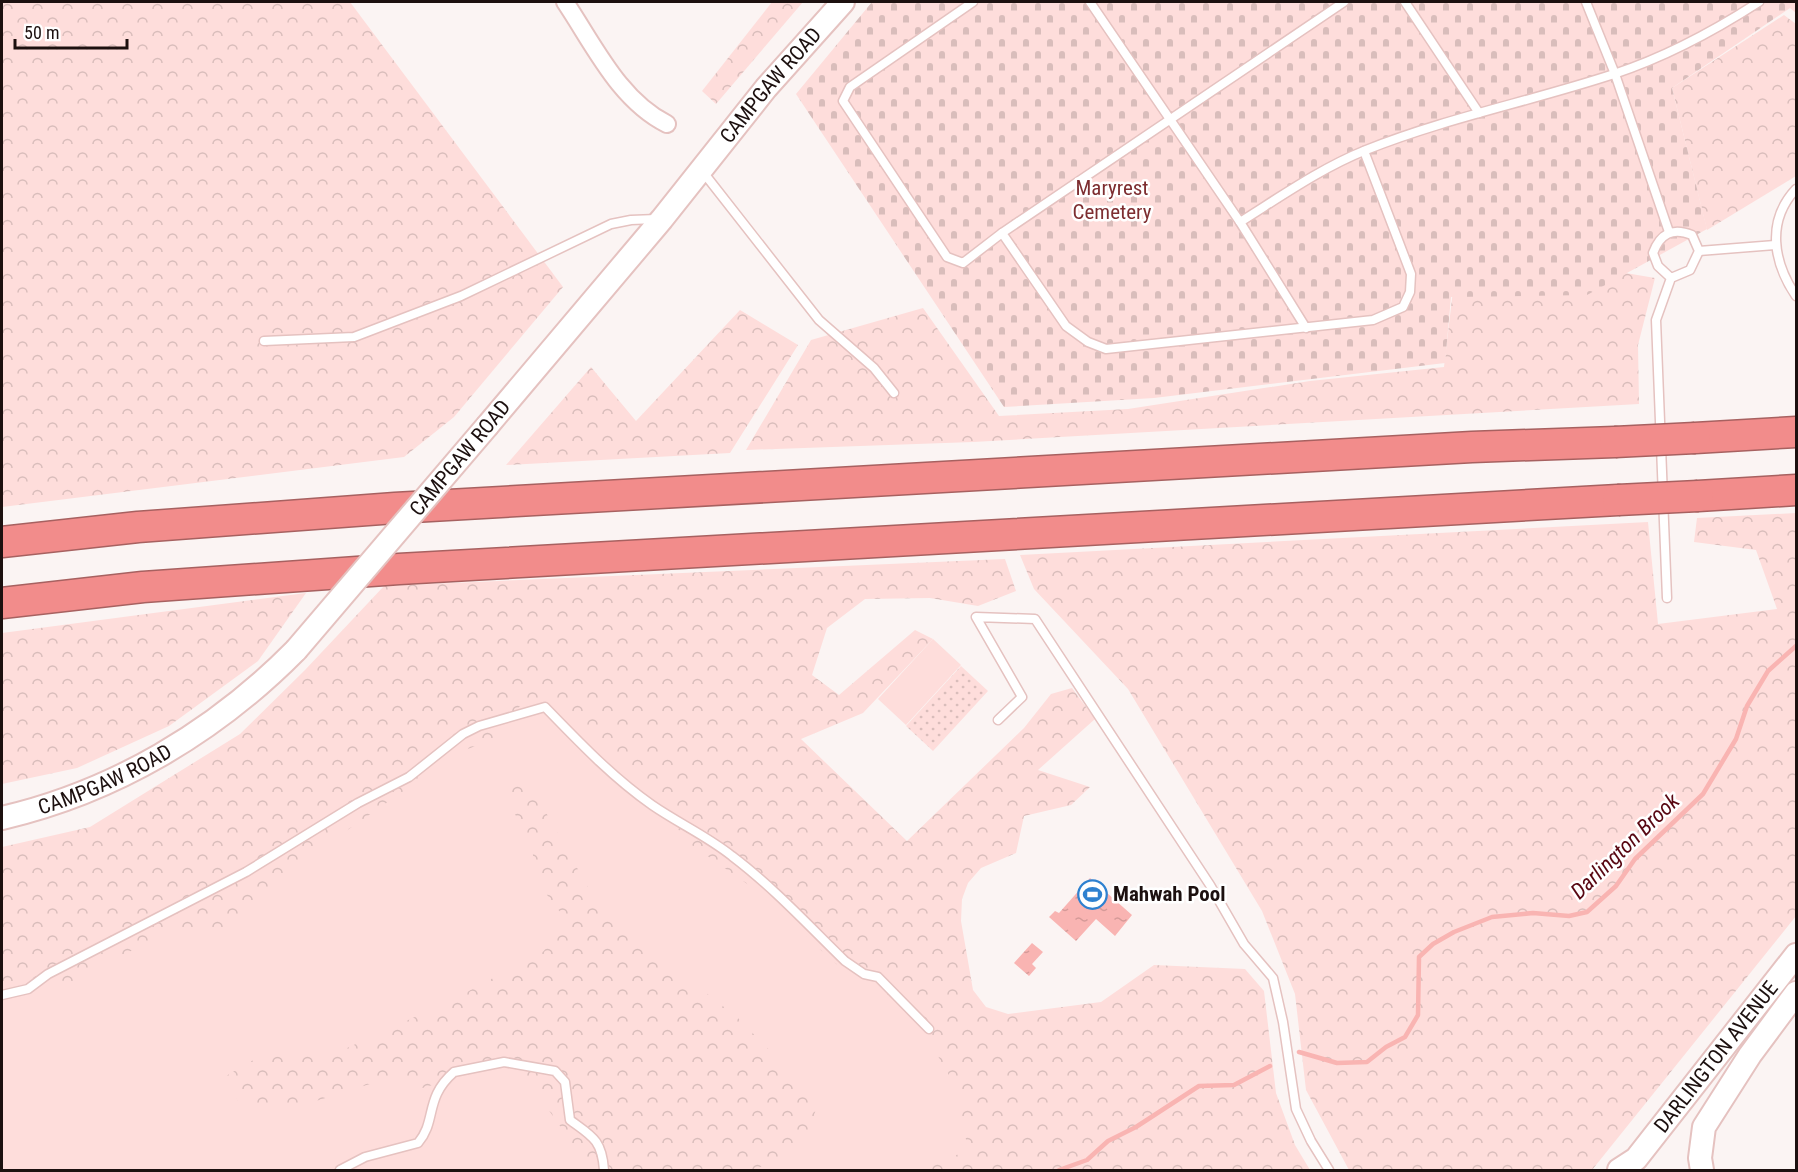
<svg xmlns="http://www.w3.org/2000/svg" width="1798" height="1172" viewBox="0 0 1798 1172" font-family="'Roboto Condensed',sans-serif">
<defs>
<pattern id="forest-crowns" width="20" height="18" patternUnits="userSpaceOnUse" patternTransform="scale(1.5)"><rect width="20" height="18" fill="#fedddb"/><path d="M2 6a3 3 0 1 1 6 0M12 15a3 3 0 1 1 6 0" fill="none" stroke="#d9bdbb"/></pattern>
<pattern id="cemetery-stones" width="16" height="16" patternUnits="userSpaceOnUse" patternTransform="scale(1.5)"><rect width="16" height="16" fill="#fedddb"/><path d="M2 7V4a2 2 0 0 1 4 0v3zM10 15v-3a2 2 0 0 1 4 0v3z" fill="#d9bdbb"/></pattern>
<pattern id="park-dots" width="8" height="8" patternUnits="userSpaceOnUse" patternTransform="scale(1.5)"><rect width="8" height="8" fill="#fedddb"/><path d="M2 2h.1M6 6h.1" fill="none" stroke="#d9bdbb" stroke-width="1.8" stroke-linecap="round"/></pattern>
<pattern id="water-ripples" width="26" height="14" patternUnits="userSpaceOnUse" patternTransform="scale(1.5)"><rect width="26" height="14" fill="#f9b4b2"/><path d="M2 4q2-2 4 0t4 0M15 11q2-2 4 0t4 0" fill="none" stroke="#d59a98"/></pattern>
</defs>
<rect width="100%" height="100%" fill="#fbf4f3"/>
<g fill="#fedddb">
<polygon points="933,639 961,665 906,725 878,699"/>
<polygon points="562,690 891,968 1036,1170 2,1170 2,966 516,693"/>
</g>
<g fill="url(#forest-crowns)">
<polygon points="2,2 350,2 563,287 454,417 404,457 2,507"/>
<polygon points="772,2 803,2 716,104 702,91"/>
<polygon points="1784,15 1796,24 1796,176 1707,230 1672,88"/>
<polygon points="1457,256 1561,262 1655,278 1638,345 1639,404 973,442 746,450 811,340 923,308 999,416 1128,409 1310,381 1444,367"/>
<polygon points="740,310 798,345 730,453 506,465 591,367 636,421"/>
<polygon points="1796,513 1796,916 1592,1170 1349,1170 1306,1090 1295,994 1262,911 1128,689 1034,589 1020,555 1648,522 1658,624 1777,609 1756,550 1694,542 1697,518"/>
<polygon points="1005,559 1016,591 978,606 930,598 865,599 827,628 812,675 839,695 915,630 933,639 863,713 801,739 907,841 1024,728 1051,694 1072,688 1095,719 1038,770 1090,787 1071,805 1024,816 1016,853 981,868 968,883 962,899 961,921 973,990 986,1007 1008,1014 1101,1002 1154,965 1245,969 1264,991 1276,1093 1295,1145 1310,1170 913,1170 968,1151 957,1089 931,1044 827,956 763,895 686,841 640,771 575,721 526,699 491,740 460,752 320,849 223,932 163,934 74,981 19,980 2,999 2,847 90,827 240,734 305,670 384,586"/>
<polygon points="306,593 258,661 169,726 77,768 2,784 2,633"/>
<polygon points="519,772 544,809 594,898 654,952 738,1018 818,1100 808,1140 755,1170 591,1170 524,1075 503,1064 419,1089 389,1078 300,1106 239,1103 226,1076 255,1059 347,1048 452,1000 544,951 560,912 535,879 532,844 504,795"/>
</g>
<polygon fill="url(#cemetery-stones)" points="872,2 1796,2 1796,13 1790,8 1672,88 1707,229 1587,295 1451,297 1445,363 1154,398 1004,407 796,94"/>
<polygon fill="url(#park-dots)" points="961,666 988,691 933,751 906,726"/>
<g fill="url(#water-ripples)">
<polygon points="1090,878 1132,915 1115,936 1096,919 1076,941 1049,917 1055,911 1059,913"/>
<polygon points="1032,943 1043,952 1032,964 1036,968 1029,976 1014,963"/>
</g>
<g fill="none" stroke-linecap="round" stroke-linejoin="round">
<g stroke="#f9b4b2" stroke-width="4.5">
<polyline points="1299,1052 1337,1063 1367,1062 1386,1047 1405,1037 1418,1015 1419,957 1433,944 1454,932 1492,917 1533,913 1569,916 1587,912 1616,886 1635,859 1703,794 1736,739 1747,706 1768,671 1796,646"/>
<polyline points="1059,1170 1087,1160 1108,1141 1136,1127 1199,1086 1234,1085 1270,1066"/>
</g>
<defs>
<g id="lane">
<polyline points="973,2 850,87 843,101 947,257 963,263 1002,233"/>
<polyline points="1090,2 1240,222 1306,328"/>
<polyline points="1344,2 1002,233 1066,326 1088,342 1106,349 1373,320 1403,307 1410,292 1411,274 1364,151"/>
<polyline points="1405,2 1479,113"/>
<polyline points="1586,2 1615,74 1669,232"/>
<polyline points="703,172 819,320 874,368 894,393"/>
<path d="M1796,189C1766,221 1773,262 1796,296"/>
<path d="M1240,222C1280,197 1321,168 1366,150C1446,118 1532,101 1614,74C1666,57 1714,31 1759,2"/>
<polyline points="1699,251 1775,245"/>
<polyline points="264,341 354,337 461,296 611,224 631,220 656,219"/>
<path d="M1667,598L1656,320L1671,278L1690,270L1699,251L1692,235C1672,227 1660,234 1653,253L1658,266L1671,278"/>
<polyline points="998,720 1022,697 976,617 1035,619 1210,885 1244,944 1273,978 1283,1022 1296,1109 1311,1141 1329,1170"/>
<path d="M2,995L28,989L48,974L246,872L358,803L409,777L463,734L479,726L545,707C578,741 612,777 652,805C678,823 707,836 732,856C773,887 809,926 845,961L864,974L878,977L929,1029"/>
<path d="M340,1170L365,1157L418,1143C437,1121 424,1098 454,1072L504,1062L555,1071L565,1082L570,1120C592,1136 602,1140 604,1170"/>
</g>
<path id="street" d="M565,2C594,45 619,100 667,124"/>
<g id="secondary">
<path id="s1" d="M488,425L662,219L766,88L843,2"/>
<path id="s2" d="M2,818C114,792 215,732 296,650"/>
<path id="s3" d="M1619,1170L1636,1159L1796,955"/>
<polyline points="1702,1170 1700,1158 1704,1127 1750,1055 1796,993"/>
</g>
<g id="highway">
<polyline points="1695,438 1796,432"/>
<polyline points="1698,496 1796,490"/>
<polyline points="2,542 138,527 395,508 1472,447 1615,442"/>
<polyline points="2,603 143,587 399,569 1618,500"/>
</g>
</defs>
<use href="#lane" stroke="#e5c2c0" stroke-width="11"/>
<use href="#street" stroke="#e5c2c0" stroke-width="20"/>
<use href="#secondary" stroke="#e5c2c0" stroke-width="26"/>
<use href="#highway" stroke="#a76160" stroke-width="33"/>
<use href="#lane" stroke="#fff" stroke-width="8"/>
<use href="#street" stroke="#fff" stroke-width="16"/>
<use href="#secondary" stroke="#fff" stroke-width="22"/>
<use href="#highway" stroke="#f28c8b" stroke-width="30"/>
<defs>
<polyline id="secondary-bridge" points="296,650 488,425"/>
<g id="highway-bridge">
<polyline points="1615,442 1695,438"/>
<polyline points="1618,500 1698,496"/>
</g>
</defs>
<use href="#secondary-bridge" stroke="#e5c2c0" stroke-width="26" stroke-linecap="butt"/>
<use href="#highway-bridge" stroke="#a76160" stroke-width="33" stroke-linecap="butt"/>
<use href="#secondary-bridge" stroke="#fff" stroke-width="22"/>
<use href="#highway-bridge" stroke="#f28c8b" stroke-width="30"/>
</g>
<defs>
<symbol id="stadium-ring" viewBox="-11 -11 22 22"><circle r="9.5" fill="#fff" stroke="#2e81d0" stroke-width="1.5"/><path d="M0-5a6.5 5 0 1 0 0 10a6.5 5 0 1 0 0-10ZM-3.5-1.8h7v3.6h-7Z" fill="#2e81d0"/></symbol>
</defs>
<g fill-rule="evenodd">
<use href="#stadium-ring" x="1076" y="878" width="33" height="33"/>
</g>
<g text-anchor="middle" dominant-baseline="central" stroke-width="5" stroke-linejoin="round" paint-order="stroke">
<g font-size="21" fill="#1c100f" stroke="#fff">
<text stroke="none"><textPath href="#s1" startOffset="442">CAMPGAW ROAD</textPath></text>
<text transform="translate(460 458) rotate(-50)">CAMPGAW ROAD</text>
<text stroke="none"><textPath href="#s2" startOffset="110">CAMPGAW ROAD</textPath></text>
<text stroke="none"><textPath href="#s3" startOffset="150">DARLINGTON AVENUE</textPath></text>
</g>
<g font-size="21" fill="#7d2d30" stroke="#fff">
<text x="1112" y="188">Maryrest<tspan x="1112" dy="24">Cemetery</tspan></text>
</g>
<g font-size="21" font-weight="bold" fill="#1c100f" stroke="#fff" text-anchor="start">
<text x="1113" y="894">Mahwah Pool</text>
</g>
<g font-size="22" font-style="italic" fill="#580712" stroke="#fff">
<text transform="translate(1625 846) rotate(-44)">Darlington Brook</text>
</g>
</g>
<rect width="1798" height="1172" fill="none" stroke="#1c100f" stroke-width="6"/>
<path d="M15 39v9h112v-9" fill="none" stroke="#1c100f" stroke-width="3"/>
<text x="24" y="39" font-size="18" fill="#1c100f" stroke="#ffffff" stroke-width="4.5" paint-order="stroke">50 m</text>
</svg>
